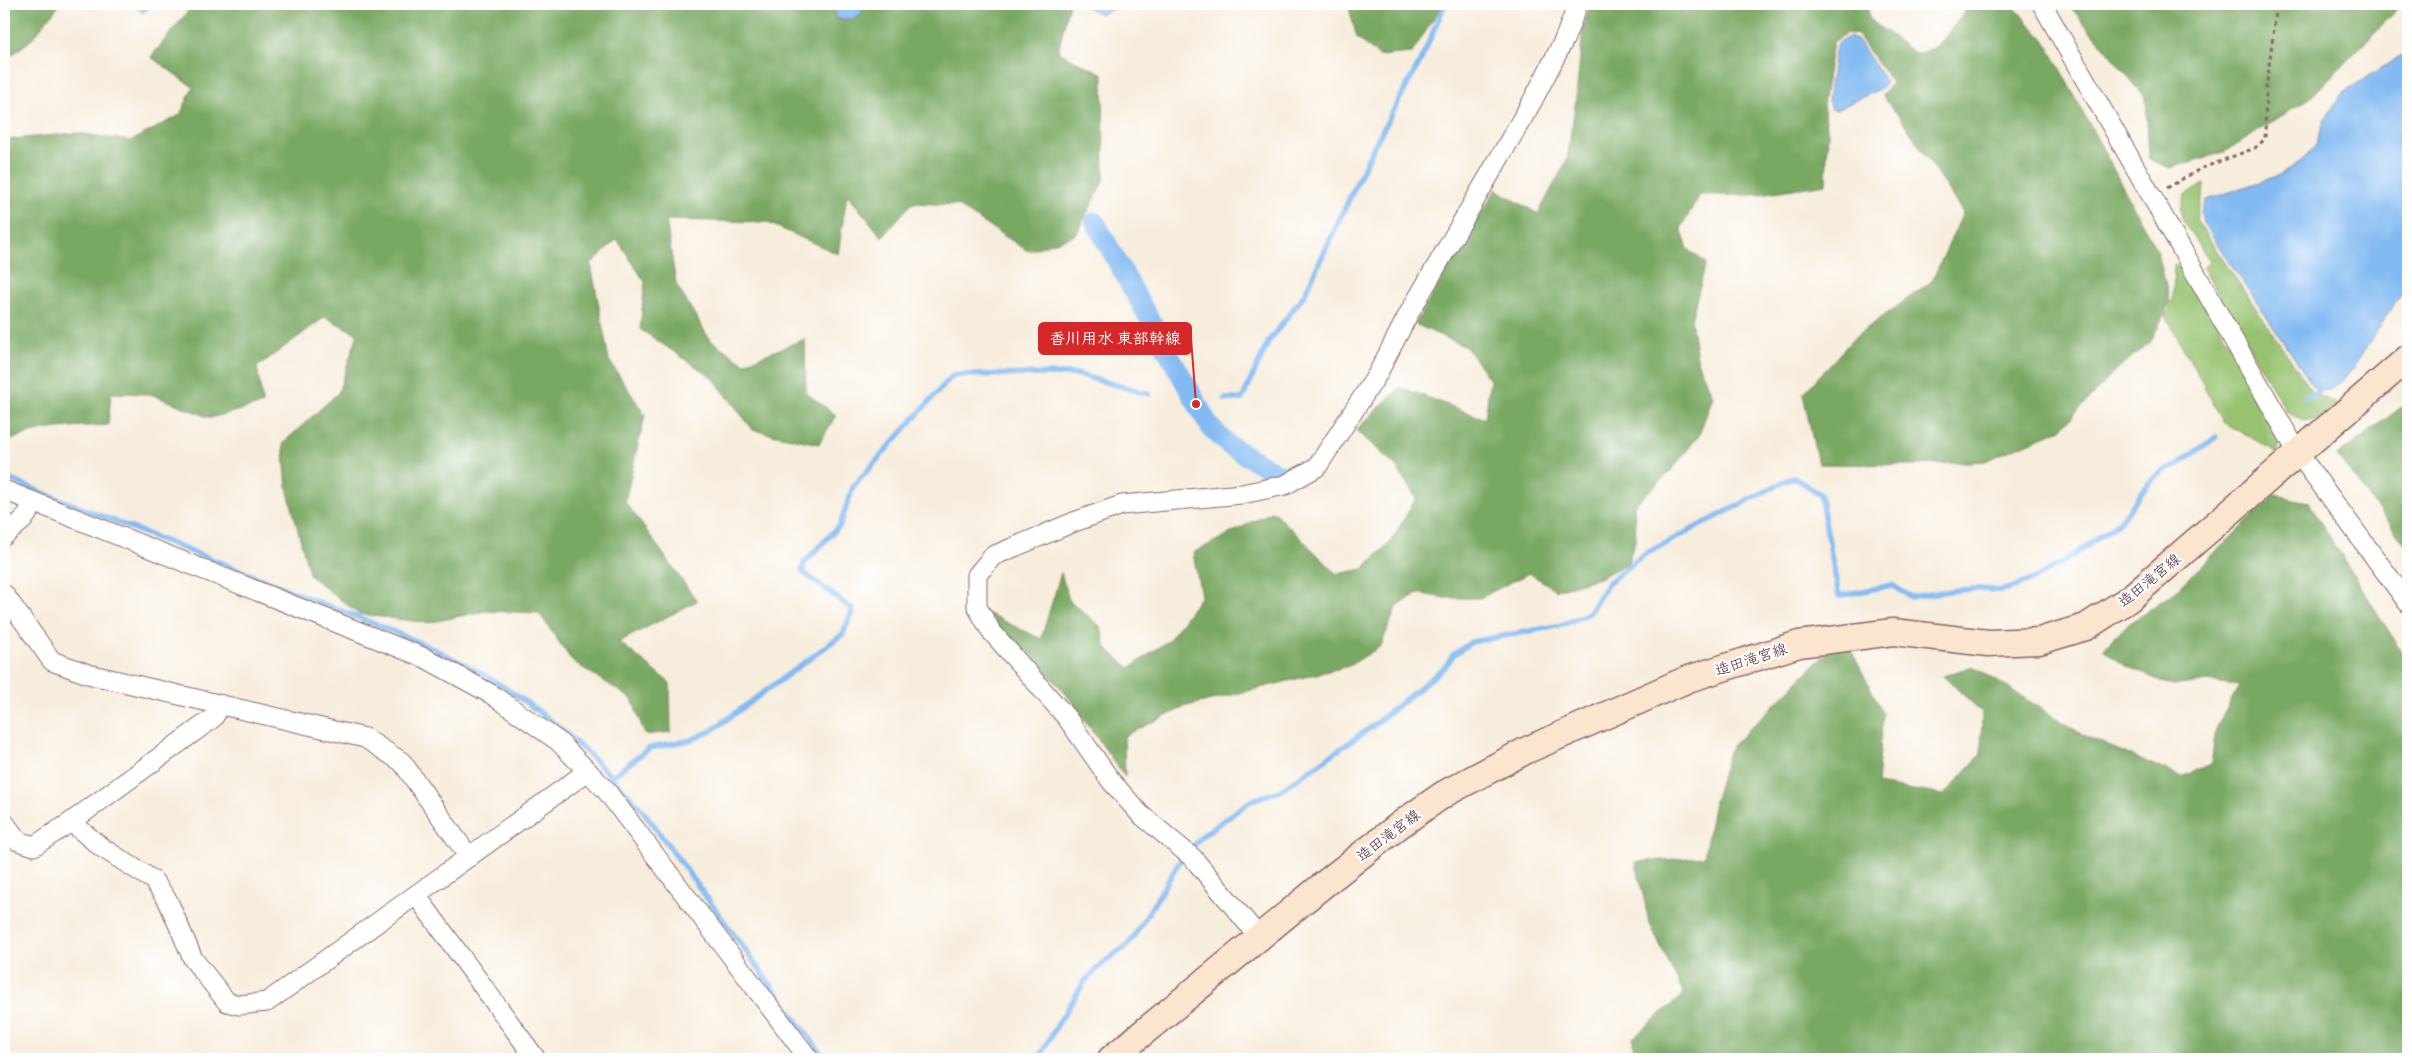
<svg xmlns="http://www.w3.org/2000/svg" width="2412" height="1063" viewBox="0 0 2412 1063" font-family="'Patrick Hand','Klee One',sans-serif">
<rect width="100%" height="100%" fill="#fff"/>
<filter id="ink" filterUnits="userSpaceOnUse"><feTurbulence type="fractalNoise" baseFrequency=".02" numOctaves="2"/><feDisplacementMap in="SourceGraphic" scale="10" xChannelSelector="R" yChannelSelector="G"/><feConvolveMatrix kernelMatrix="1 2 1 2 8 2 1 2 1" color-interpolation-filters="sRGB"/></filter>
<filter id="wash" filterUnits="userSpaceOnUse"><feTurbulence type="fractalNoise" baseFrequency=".0096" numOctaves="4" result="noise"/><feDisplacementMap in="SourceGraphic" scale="20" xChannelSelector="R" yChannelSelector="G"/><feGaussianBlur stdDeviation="1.12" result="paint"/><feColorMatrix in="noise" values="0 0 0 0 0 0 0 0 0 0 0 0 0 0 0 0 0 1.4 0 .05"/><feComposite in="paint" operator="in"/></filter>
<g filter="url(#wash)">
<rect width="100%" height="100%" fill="#f7eddc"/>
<g fill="#97c26f" stroke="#70704d">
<path d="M2204,184C2204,198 2197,207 2196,220L2314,394L2341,405C2320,421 2312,427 2287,412L2203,268L2210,261L2182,220L2181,210L2185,195Z"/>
<polygon points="2174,264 2186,269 2279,430 2280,442 2277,452 2224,423 2166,316 2173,300"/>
</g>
<g fill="#79a862" stroke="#626446">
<polygon points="4,4 60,4 31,40 4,61"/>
<path d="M194,4H1069L1058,52L1103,74L1104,180L1076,235L1028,251L956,205L912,203L882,237L847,194L838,254L766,222L666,220L676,284L710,340L744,363L805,339L806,393L836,415L819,444L753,430L713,378L640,329L645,282L617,239L591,264L609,360L645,415L625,501L697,601L619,642L670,683L671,732L645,735L632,699L572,661L539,613L485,611L427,623L359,614L310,576L287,488L283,443L338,393L358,334L325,317L257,367L263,404L210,418L151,394L111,393L108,425C73,427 35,426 4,444V140L76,133L131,141L180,115L193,87L151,57Z"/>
<polygon points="1354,4 1443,4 1412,53 1379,56 1357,38 1349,8"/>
<polygon points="1590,4 1868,4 1869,19 1916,54 1937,47 1971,4 2011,4 2044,39 2158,253 2170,302 2151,341 2116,370 2061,429 1985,461 1917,465 1818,464 1803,394 1855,337 1932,281 1963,213 1905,124 1882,95 1892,83 1858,35 1847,33 1833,42 1823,105 1828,133 1826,184 1754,195 1700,195 1681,228 1688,249 1706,263 1691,320 1698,364 1713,396 1699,435 1669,473 1634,505 1636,538 1628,563 1599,578 1556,590 1529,573 1480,598 1444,598 1417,593 1396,608 1381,646 1349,666 1187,706 1124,736 1125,777 1066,694 1030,653 1014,643 987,613 1041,639 1061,573 1069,600 1101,627 1106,648 1130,668 1169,640 1201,596 1193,553 1273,511 1337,574 1363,569 1392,540 1416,498 1395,465 1356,430 1400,387 1485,419 1490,380 1466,347 1415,324 1496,189 1538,214 1567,160 1575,107 1583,29"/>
<polygon points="2068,4 2401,4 2392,15 2310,98 2224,152 2170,168 2149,159 2146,98"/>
<polygon points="2408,402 2408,548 2337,456"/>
<polygon points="2275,495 2308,502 2408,662 2408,1059 1634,1059 1633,1038 1684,994 1649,922 1636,862 1704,857 1714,802 1730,748 1844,636 1883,713 1877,784 1944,795 1981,754 1982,712 1943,676 1973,666 2083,735 2181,777 2211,764 2216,729 2239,686 2208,681 2172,686 2124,665 2103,649 2126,626 2173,593"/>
</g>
<g fill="#82baf2" stroke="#666c8e">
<polygon points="132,4 153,4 143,13"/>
<polygon points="835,4 863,4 862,15 851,19 836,19"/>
<polygon points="1080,4 1179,4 1180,6 1121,6 1100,14"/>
<polygon points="1849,37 1859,41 1886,82 1882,88 1836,110 1831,109 1828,101 1836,46 1839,42"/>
<polygon points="2408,51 2408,284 2354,366 2340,383 2327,390 2316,390 2203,223 2201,212 2206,200 2280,175 2301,161 2316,145 2324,121 2341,94"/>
</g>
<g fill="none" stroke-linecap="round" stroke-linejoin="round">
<g stroke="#82baf2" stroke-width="5.5">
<polyline points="2306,397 2317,393 2321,383"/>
<polyline points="1225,399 1242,399 1269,341 1304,295 1374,146 1422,58 1445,4"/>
<path d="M4,477C107,519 212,559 316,601C387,629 460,655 523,700C569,732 607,771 644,812L825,1059"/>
<polyline points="612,776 650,748 691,740 711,731 843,634 853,610 802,571 804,563 840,525 853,487 953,375 1076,374 1149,394"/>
<path d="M1038,1059L1059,1022L1085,981L1103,963L1129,944L1180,861L1203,835L1252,800L1280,791L1370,728L1445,667L1453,655L1471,642L1562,625L1589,613L1608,583L1643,555L1793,477L1820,494L1839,596L1892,585L1911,597C1931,594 1952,590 1972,589C1982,588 1992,591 2002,590C2034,585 2090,545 2115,525C2136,509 2146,474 2174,467L2216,437"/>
</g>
<polyline stroke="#82baf2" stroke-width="20" points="1095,222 1210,427 1230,446 1280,475"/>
</g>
</g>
<g filter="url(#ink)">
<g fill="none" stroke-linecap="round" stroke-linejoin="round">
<defs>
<g id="minor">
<polyline points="2042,4 2298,453 2408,603"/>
<polyline points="4,490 425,658 491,694 558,741 605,789 809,1059"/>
<polyline points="4,536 23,520 35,503"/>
<polyline points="4,594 52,661 88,674 365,738 402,762 469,857"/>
<polyline points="4,822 18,841 34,846 71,822 213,718 221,705"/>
<polyline points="71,822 101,847 153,880 168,901 193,959 227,1002 239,1005 267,1002 588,771"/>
<polyline points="416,895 536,1059"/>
<polyline points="1259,937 1193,858 1140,814 1111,781 1067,718 991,631 977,607 977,575 993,556 1074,522 1122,505 1242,494 1285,485 1317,467 1377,375 1408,315 1533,100 1564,40 1578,4"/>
</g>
<polyline id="secondary" points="1111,1059 1323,885 1401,824 1444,794 1527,750 1688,679 1799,644 1893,632 1988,643 2039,641 2086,627 2129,599 2408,358"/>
</defs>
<use href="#minor" stroke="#876769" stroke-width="21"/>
<use href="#secondary" stroke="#876769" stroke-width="29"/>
<polyline stroke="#876769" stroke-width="3" stroke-dasharray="4 4" stroke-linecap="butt" points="2167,188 2200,169 2255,148 2265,139 2266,89 2277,4"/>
<use href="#minor" stroke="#fff" stroke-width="19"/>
<use href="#secondary" stroke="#fbe5cf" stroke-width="26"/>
</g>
</g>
<g text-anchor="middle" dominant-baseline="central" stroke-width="4.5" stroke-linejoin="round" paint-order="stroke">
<g font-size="15" fill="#4a1f2b" stroke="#fff">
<text transform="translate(2149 580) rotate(-39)">造田滝宮線</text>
<text transform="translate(1751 659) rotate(-18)">造田滝宮線</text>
<text transform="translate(1388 835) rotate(-37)">造田滝宮線</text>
</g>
</g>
<path fill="none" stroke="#d62828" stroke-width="2" d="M1196 404L1191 338"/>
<circle fill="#d62828" stroke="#fff" stroke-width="2" cx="1196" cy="404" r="5"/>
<rect fill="#d62828" stroke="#d62828" stroke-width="2" x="1039" y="323" width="152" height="31" rx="5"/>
<g font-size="16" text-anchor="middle" font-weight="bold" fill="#fff">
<text x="1115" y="344">香川用水 東部幹線</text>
</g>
<rect width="2412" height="1063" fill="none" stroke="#fff" stroke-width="20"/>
</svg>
